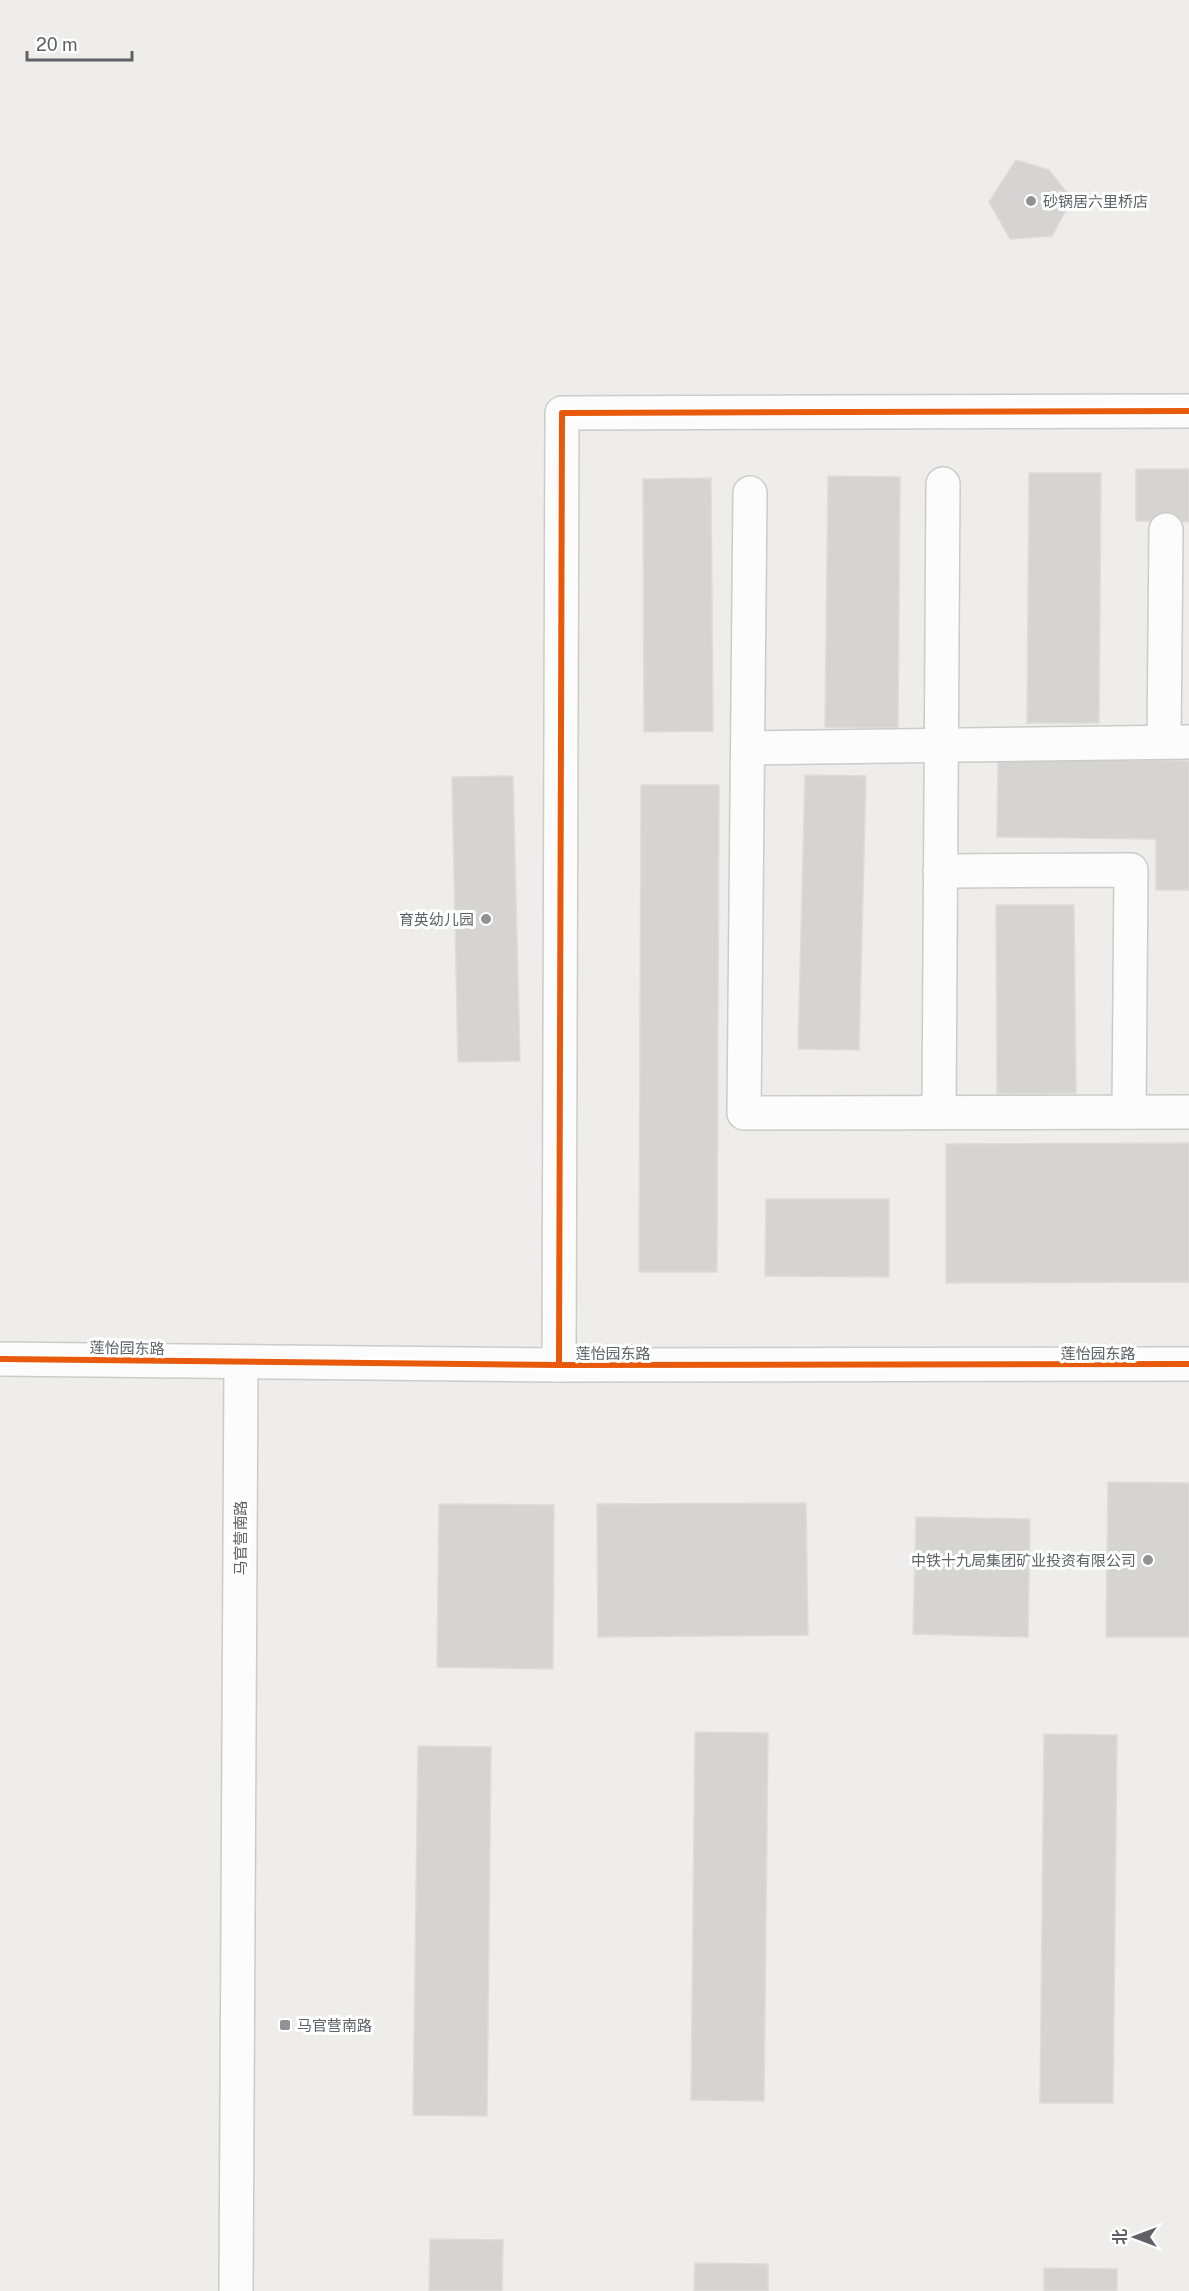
<svg xmlns="http://www.w3.org/2000/svg" width="1189" height="2291" viewBox="0 0 1189 2291" font-family="'Public Sans','Noto Sans SC',sans-serif">
<rect width="100%" height="100%" fill="#eeede9"/>
<g fill="#d5d4d2" stroke="#dedcd8" stroke-width="1.5">
<polygon points="1016,160 1049,170 1072,199 1052,236 1010,239 989,202"/>
<polygon points="1136,469 1189,469 1189,522 1136,521"/>
<polygon points="1029,473 1101,473 1099,723 1027,723"/>
<polygon points="828,476 900,477 898,728 825,727"/>
<polygon points="711,478 713,731 644,732 643,479"/>
<polygon points="998,759 1189,761 1189,890 1156,890 1156,839 997,837"/>
<polygon points="805,775 866,776 859,1050 798,1049"/>
<polygon points="513,776 520,1061 458,1062 452,777"/>
<polygon points="641,785 719,785 717,1272 639,1272"/>
<polygon points="996,905 1074,905 1076,1093 997,1094"/>
<polygon points="1189,1143 1189,1282 946,1283 946,1144"/>
<polygon points="766,1199 889,1199 889,1277 765,1276"/>
<polygon points="1108,1482 1189,1483 1189,1637 1106,1637"/>
<polygon points="806,1503 808,1635 598,1637 597,1504"/>
<polygon points="439,1504 554,1505 553,1669 437,1667"/>
<polygon points="916,1517 1030,1519 1028,1637 913,1634"/>
<polygon points="695,1732 768,1733 764,2101 691,2100"/>
<polygon points="1044,1734 1117,1735 1113,2103 1040,2103"/>
<polygon points="418,1746 491,1747 487,2116 413,2115"/>
<polygon points="430,2239 503,2240 502,2291 429,2291"/>
<polygon points="695,2263 768,2264 768,2291 694,2291"/>
<polygon points="1044,2268 1117,2269 1117,2291 1044,2291"/>
</g>
<g fill="none" stroke-linecap="round" stroke-linejoin="round">
<defs>
<g id="minor">
<polyline points="750,493 744,1113 1189,1112"/>
<polyline points="1164,742 1166,530"/>
<polyline points="748,748 1189,742"/>
<polyline points="940,871 1131,870 1129,1112"/>
<polyline points="939,1112 943,484"/>
<polyline points="0,1359 559,1365 1189,1364"/>
<polyline points="559,1365 562,413 1189,411"/>
<polyline points="236,2291 241,1362"/>
</g>
</defs>
<use href="#minor" stroke="#cacbcb" stroke-width="36"/>
<use href="#minor" stroke="#fcfcfc" stroke-width="33"/>
<defs>
<g id="cycleway">
<polyline points="0,1359 559,1365 1189,1364"/>
<polyline points="559,1365 562,413 1189,411"/>
</g>
</defs>
<use href="#cycleway" stroke="#fff" stroke-width="10"/>
<use href="#cycleway" stroke="#e8590c" stroke-width="6"/>
</g>
<g fill="#909394" stroke="#fff" stroke-width="2">
<circle cx="1031" cy="201" r="6"/>
<circle cx="486" cy="919" r="6"/>
<circle cx="1148" cy="1560" r="6"/>
<rect x="279" y="2019" width="12" height="12" rx="3"/>
</g>
<g text-anchor="middle" dominant-baseline="central" stroke-width="6" stroke-linejoin="round" paint-order="stroke">
<g font-size="15" fill="#5e6267" stroke="#fff" text-anchor="start">
<text x="1043" y="201">砂锅居六里桥店</text>
<text x="474" y="919" text-anchor="end">育英幼儿园</text>
<text x="1136" y="1560" text-anchor="end">中铁十九局集团矿业投资有限公司</text>
<text x="297" y="2025">马官营南路</text>
</g>
<g font-size="15" fill="#5e6267" stroke="#fff">
<text transform="translate(127 1348) rotate(1)">莲怡园东路</text>
<text x="613" y="1353">莲怡园东路</text>
<text x="1098" y="1353">莲怡园东路</text>
<text transform="translate(240 1538) rotate(-90)">马官营南路</text>
</g>
</g>
<g transform="translate(1135 2237) rotate(270)" stroke="#ffffff" stroke-width="4.5" paint-order="stroke">
<path d="M0-4.5L10 22L0 15L-10 22Z" fill="#5e6267"/>
<text y="-9" font-size="16" font-weight="bold" text-anchor="middle" fill="#5e6267">北</text>
</g>
<path d="M27 51v9h105v-9" fill="none" stroke="#5e6267" stroke-width="3"/>
<text x="36" y="51" font-size="18" fill="#5e6267" stroke="#ffffff" stroke-width="4.5" paint-order="stroke">20 m</text>
</svg>
